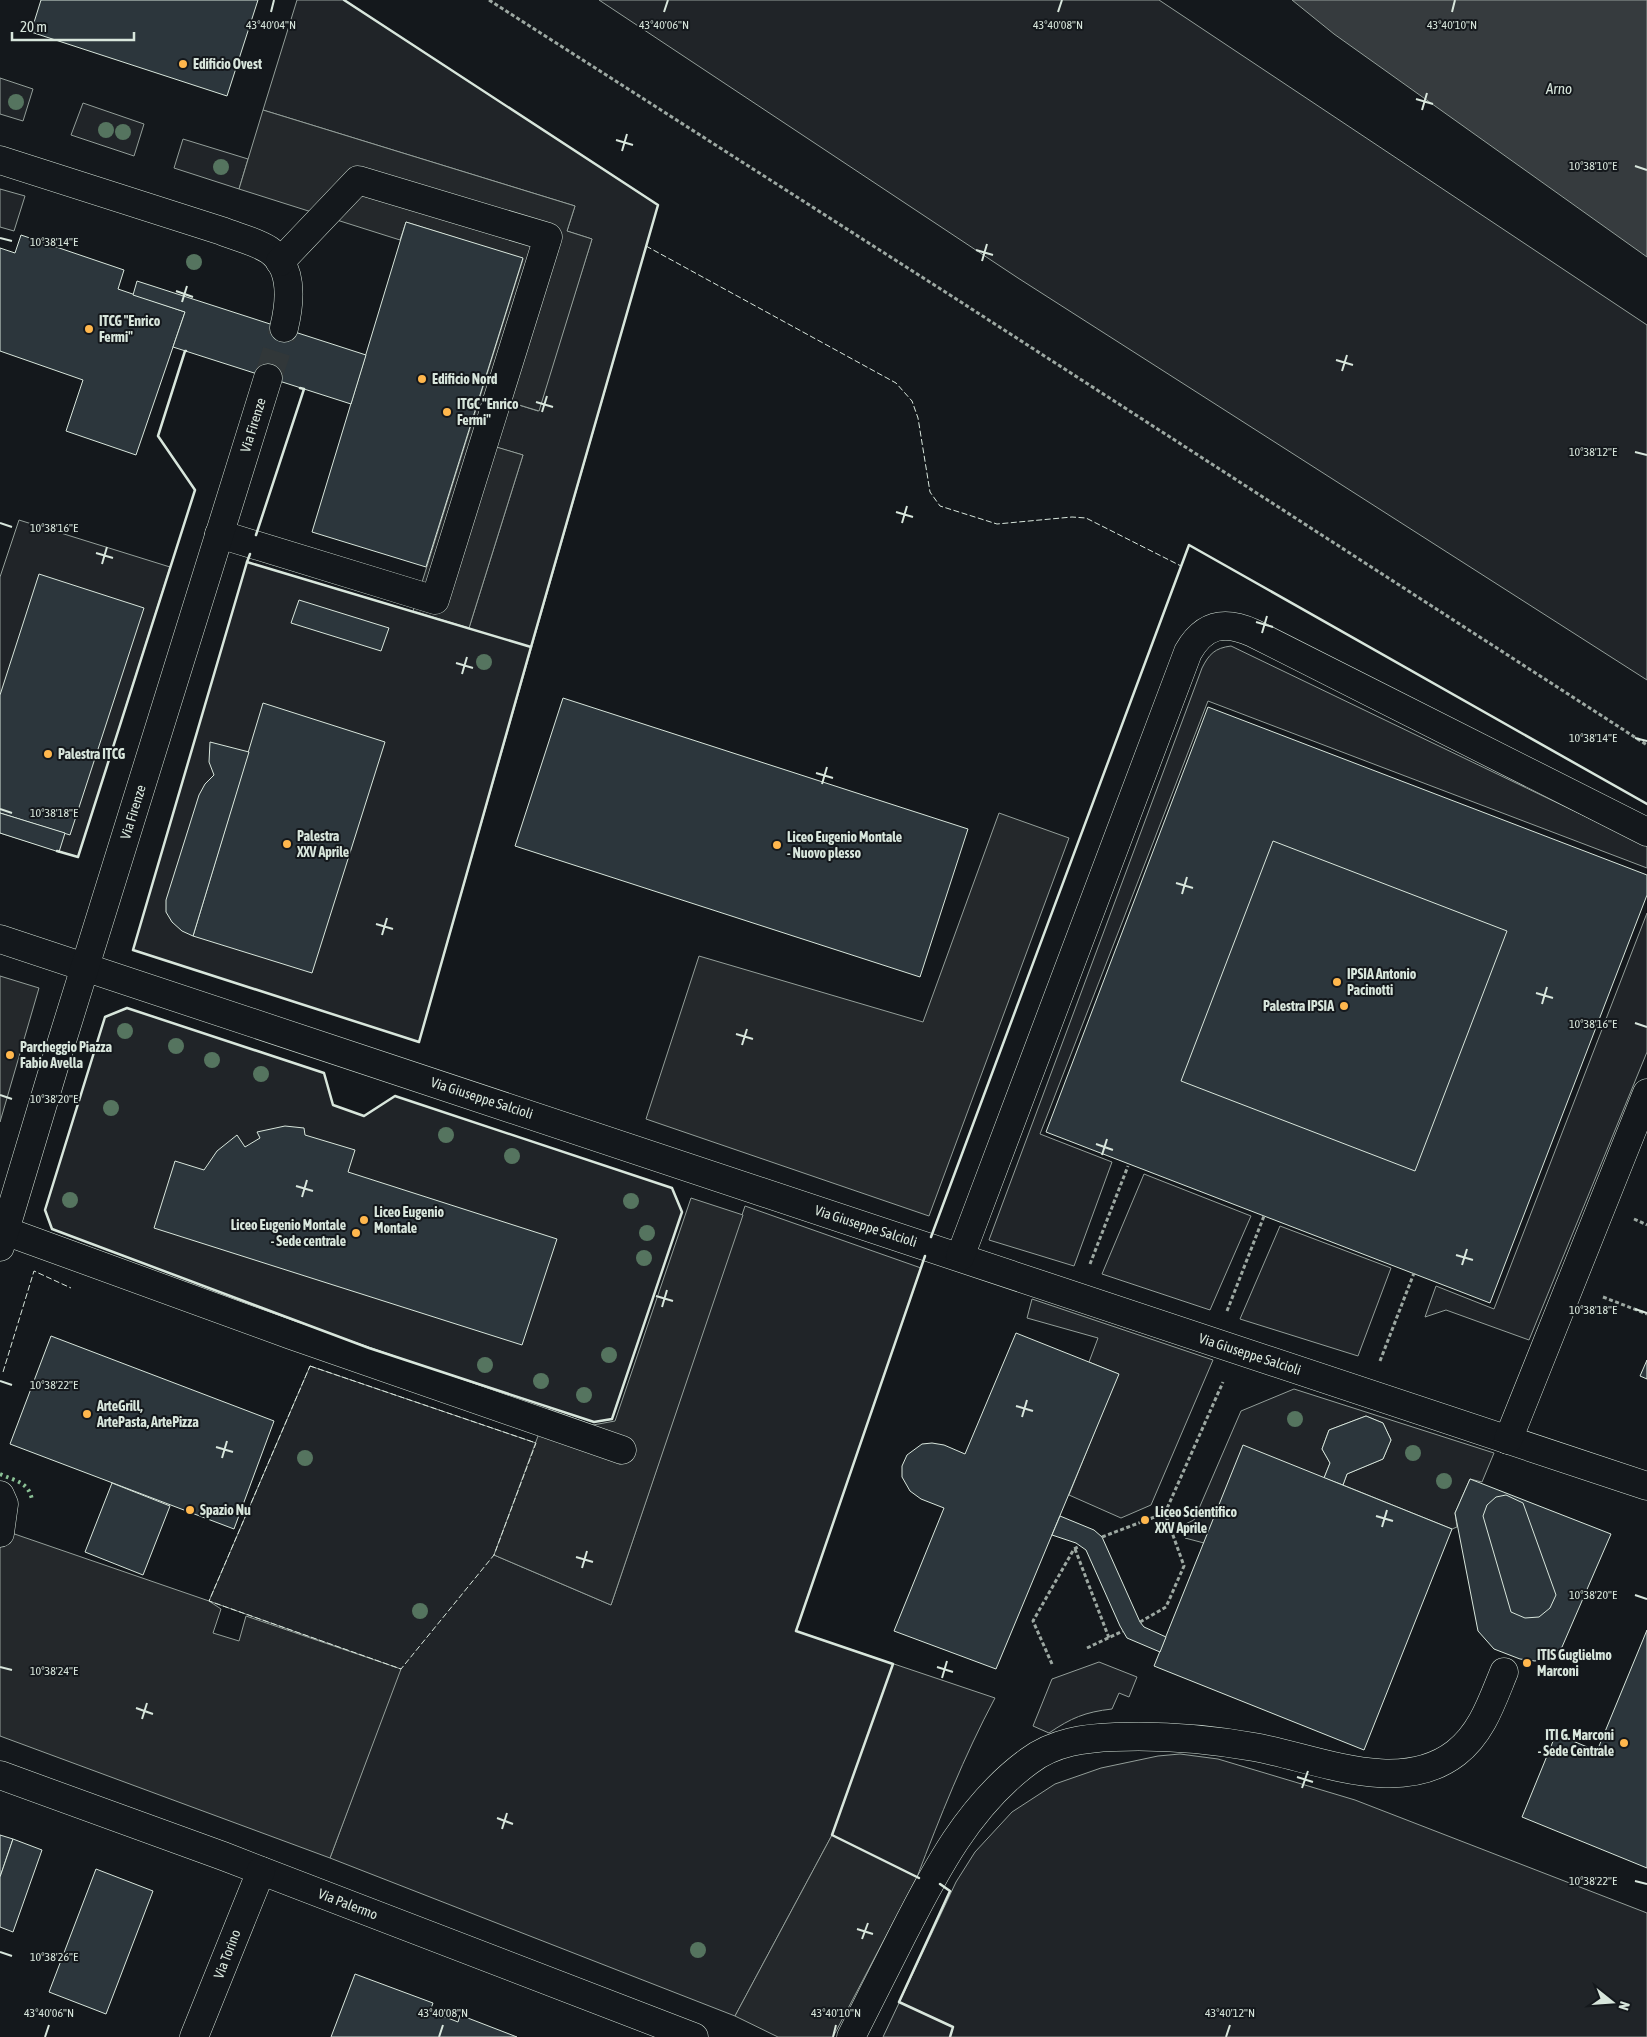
<svg xmlns="http://www.w3.org/2000/svg" width="1647" height="2037" viewBox="0 0 1647 2037" font-family="'Asap Condensed',sans-serif">
<rect width="100%" height="100%" fill="#14181c"/>
<g fill="#202428" stroke="#939e99">
<polygon points="297,0 344,0 658,205 419,1042 133,950 247,562 469,628 523,455 492,446 506,401 538,411 592,239 567,231 575,206 263,110"/>
<polygon points="599,0 1159,0 1647,325 1647,680 1018,278"/>
<polygon points="0,78 33,89 23,121 0,114"/>
<polygon points="83,103 144,124 134,156 71,135"/>
<polygon points="183,139 248,159 239,189 174,168"/>
<polygon points="0,189 25,196 14,231 0,227"/>
<polygon points="19,520 170,567 78,857 0,833 0,577"/>
<path d="M1231,646L1647,846V868L1208,701L1040,1134L1112,1162L1074,1266L989,1240L1202,668C1209,654 1215,648 1231,646Z"/>
<polygon points="1647,913 1647,1052 1529,1340 1446,1310 1425,1317 1436,1286 1494,1309"/>
<polygon points="127,1008 324,1073 333,1105 364,1116 395,1096 672,1188 682,1212 612,1419 594,1422 369,1348 52,1229 45,1210 105,1017"/>
<polygon points="1144,1174 1251,1216 1210,1310 1102,1274"/>
<path d="M745,1206L921,1268L796,1631L995,1698C964,1756 940,1817 917,1877L832,1835L735,2016L330,1858L400,1669L209,1601L310,1366L536,1443L494,1555L611,1605Z"/>
<polygon points="1280,1226 1391,1268 1358,1356 1240,1319"/>
<polygon points="1032,1299 1213,1360 1151,1505 1121,1518 1069,1495 1118,1374 1089,1362 1098,1338 1027,1318"/>
<polygon points="1294,1389 1494,1453 1482,1482 1470,1479 1455,1513 1457,1527 1452,1529 1343,1485 1347,1474 1383,1459 1391,1440 1383,1423 1366,1416 1329,1430 1322,1449 1330,1463 1324,1478 1204,1543 1185,1538 1181,1526 1194,1520 1241,1411"/>
<path d="M1099,1662L1137,1677L1129,1697L1119,1693L1112,1709C1085,1712 1071,1718 1049,1733L1033,1726L1052,1679Z"/>
<polygon points="1180,1754 1218,1759 1355,1800 1647,1913 1647,2037 883,2037 956,1882 975,1852 1012,1812 1055,1784 1101,1768 1158,1756"/>
</g>
<g fill="#24282b" stroke="#939e99">
<polygon points="263,110 575,206 567,231 592,239 539,411 506,401 493,446 523,455 469,628 413,611 523,259 406,222 400,240 239,189"/>
<polygon points="999,813 1069,838 929,1216 646,1119 699,956 923,1022"/>
<polygon points="0,976 39,988 0,1122"/>
<polygon points="691,1198 743,1215 611,1605 494,1555 548,1409 593,1425 615,1421"/>
<polygon points="0,1529 209,1601 221,1609 213,1633 239,1641 246,1616 401,1669 330,1858 0,1736"/>
<polygon points="832,1835 917,1877 833,2037 778,2037 735,2016"/>
</g>
<polygon fill="#363b3e" stroke="#939e99" points="1292,0 1647,0 1647,257 1334,34"/>
<g fill="#2c363c" stroke="#d8e6dc">
<polygon points="41,0 258,0 227,96 31,32"/>
<polygon points="406,222 523,258 426,567 312,532"/>
<polygon points="21,235 124,270 118,289 185,312 136,455 66,431 83,380 0,351 0,248 15,253"/>
<polygon points="137,281 366,355 351,404 173,347 185,312 133,295"/>
<polygon points="39,574 144,608 70,835 0,813 0,695"/>
<polygon points="299,600 389,628 381,651 291,623"/>
<polygon points="563,698 968,829 920,977 515,846"/>
<polygon points="263,703 385,742 312,973 193,936"/>
<polygon points="1208,707 1647,875 1647,895 1490,1303 1046,1132"/>
<polygon points="210,742 249,752 193,936 182,931 172,922 166,912 166,900 199,795 205,784 214,775 209,762"/>
<polygon points="0,813 65,833 59,852 0,833"/>
<polygon points="1273,841 1507,931 1415,1171 1181,1081"/>
<polygon points="285,1126 304,1128 305,1135 355,1150 348,1172 557,1239 522,1345 154,1228 175,1161 204,1170 217,1151 237,1135 245,1147 260,1138 257,1132"/>
<polygon points="1016,1333 1119,1374 996,1669 894,1631 944,1508 921,1499 910,1491 902,1477 902,1466 907,1455 922,1444 932,1443 944,1445 965,1454"/>
<polygon points="51,1336 274,1421 234,1529 10,1444"/>
<polygon points="1647,1360 1647,1379 1640,1376"/>
<polygon points="1366,1416 1383,1423 1391,1440 1383,1459 1347,1474 1343,1485 1324,1478 1330,1463 1322,1449 1329,1430"/>
<polygon points="1243,1445 1452,1529 1364,1750 1154,1666"/>
<polygon points="1470,1479 1611,1534 1562,1647 1549,1657 1535,1661 1520,1659 1494,1649 1478,1631 1455,1513"/>
<polygon points="112,1483 170,1506 143,1575 85,1552"/>
<polygon points="1506,1495 1523,1503 1556,1595 1550,1608 1539,1617 1525,1618 1511,1612 1483,1516 1487,1505 1496,1497"/>
<polygon points="1060,1516 1094,1530 1102,1537 1140,1622 1144,1627 1166,1637 1160,1652 1127,1638 1120,1626 1086,1550 1076,1543 1052,1535"/>
<polygon points="1647,1630 1647,1868 1522,1817 1556,1734 1597,1751"/>
<polygon points="0,1835 13,1839 0,1877"/>
<polygon points="13,1839 42,1850 13,1932 0,1927 0,1877"/>
<polygon points="96,1869 153,1891 106,2014 49,1992"/>
<polygon points="355,1974 433,2003 430,2011 458,2022 460,2015 517,2037 331,2037"/>
</g>
<g fill="none" stroke-linecap="round" stroke-linejoin="round">
<polyline stroke="#313739" stroke-width="28" stroke-dasharray="28 14" stroke-linecap="butt" points="268,378 284,328"/>
<defs>
<g id="minor">
<path d="M0,160L222,231C237,237 255,241 269,250C294,267 290,303 284,328"/>
<polyline points="219,534 435,600 548,237 358,180 280,262"/>
<polyline points="0,939 1647,1486"/>
<polyline points="5,1231 291,1335 622,1450"/>
<polyline points="0,1247 57,1057 268,378"/>
<path d="M960,1257L1188,652C1204,624 1224,620 1253,633L1647,832"/>
<polyline points="1508,1440 1647,1093"/>
<polyline points="0,1495 4,1504 0,1533"/>
<polyline points="0,1775 223,1856 694,2037"/>
<polyline points="194,2037 261,1871"/>
<path d="M851,2037C868,2003 885,1969 902,1936C935,1871 969,1805 1029,1761C1054,1742 1085,1738 1115,1737C1162,1735 1208,1739 1254,1747C1316,1758 1399,1797 1456,1753C1482,1733 1492,1701 1504,1672"/>
</g>
</defs>
<use href="#minor" stroke="#d8e6dc" stroke-width="29"/>
<g stroke="#9da8a2" stroke-width="3" stroke-dasharray="4 2.5" stroke-linecap="butt">
<polyline points="489,0 950,295 1647,745"/>
<polyline points="1634,1219 1647,1225"/>
<polyline points="1090,1264 1128,1166"/>
<polyline points="1603,1297 1647,1314"/>
<polyline points="1227,1311 1264,1216"/>
<polyline points="1380,1361 1414,1273"/>
<polyline points="1102,1537 1165,1513"/>
<polyline points="1075,1549 1109,1638"/>
<polyline points="1140,1622 1166,1607 1184,1566 1165,1513 1223,1382"/>
<polyline points="1087,1648 1123,1631"/>
<polyline points="1052,1664 1033,1621 1074,1549 1080,1546"/>
</g>
<use href="#minor" stroke="#14181c" stroke-width="28"/>
<path stroke="#8ac095" stroke-width="4" stroke-dasharray="2.5 4" stroke-linecap="butt" d="M0,1474C15,1481 29,1482 32,1500"/>
<g stroke="#d8e6dc" stroke-width="1" stroke-dasharray="6 2.5" stroke-linecap="butt">
<polyline points="646,246 896,383 912,401 918,418 930,492 940,506 997,524 1072,517 1086,518 1181,566"/>
<polygon points="310,1366 536,1443 494,1555 401,1669 209,1601"/>
<polyline points="3,1372 34,1271 71,1288"/>
</g>
<g stroke="#d8e6dc" stroke-width="2.5">
<polyline points="256,535 304,389 300,388"/>
<polyline points="250,554 247,562 531,647 658,205 344,0"/>
<polyline points="247,562 133,950 419,1042 531,647"/>
<polyline points="57,851 78,857 195,490 158,436 185,351 186,351"/>
<polygon points="127,1008 324,1073 333,1105 364,1116 395,1096 672,1188 682,1212 612,1419 594,1422 369,1348 52,1229 45,1210 105,1017"/>
<polyline points="931,1237 1189,545 1647,804"/>
<polyline points="919,1878 832,1835 893,1664 796,1631 925,1256"/>
<polyline points="940,1884 950,1891 899,2002 953,2027 950,2037"/>
</g>
</g>
<g fill="#55745f">
<circle cx="16" cy="102" r="8"/>
<circle cx="106" cy="130" r="8"/>
<circle cx="123" cy="132" r="8"/>
<circle cx="221" cy="167" r="8"/>
<circle cx="194" cy="262" r="8"/>
<circle cx="484" cy="662" r="8"/>
<circle cx="125" cy="1031" r="8"/>
<circle cx="176" cy="1046" r="8"/>
<circle cx="212" cy="1060" r="8"/>
<circle cx="261" cy="1074" r="8"/>
<circle cx="111" cy="1108" r="8"/>
<circle cx="446" cy="1135" r="8"/>
<circle cx="512" cy="1156" r="8"/>
<circle cx="70" cy="1200" r="8"/>
<circle cx="631" cy="1201" r="8"/>
<circle cx="647" cy="1233" r="8"/>
<circle cx="644" cy="1258" r="8"/>
<circle cx="609" cy="1355" r="8"/>
<circle cx="485" cy="1365" r="8"/>
<circle cx="541" cy="1381" r="8"/>
<circle cx="584" cy="1395" r="8"/>
<circle cx="1295" cy="1419" r="8"/>
<circle cx="1413" cy="1453" r="8"/>
<circle cx="305" cy="1458" r="8"/>
<circle cx="1444" cy="1481" r="8"/>
<circle cx="420" cy="1611" r="8"/>
<circle cx="698" cy="1950" r="8"/>
</g>
<path fill="none" stroke="#d8e6dc" stroke-width="2" d="M271,12L274,0M664,12L668,0M1058,12L1062,0M1452,12L1455,0M1416,99L1433,104M1422,110L1427,93M616,140L633,145M622,151L627,134M1635,166L1647,170M0,238L12,241M976,250L993,255M982,261L987,244M176,291L193,297M182,302L187,286M1336,360L1353,365M1342,371L1347,355M536,402L553,407M542,412L547,396M1635,452L1647,455M896,512L913,517M0,523L12,527M902,523L907,506M96,553L113,558M102,564L107,547M1256,622L1273,627M1262,633L1267,616M456,663L473,668M462,674L467,657M1635,738L1647,741M816,773L833,778M822,784L827,767M0,809L12,813M1176,883L1193,888M1182,894L1187,877M376,924L393,929M382,935L387,918M1536,993L1553,998M1542,1004L1547,987M1635,1023L1647,1027M736,1034L753,1039M742,1045L747,1029M0,1095L12,1099M1096,1144L1113,1150M1102,1155L1107,1139M296,1186L313,1191M302,1197L307,1180M1456,1255L1473,1260M1462,1265L1467,1249M656,1296L673,1301M662,1307L667,1290M1635,1309L1647,1313M0,1381L12,1385M1016,1406L1033,1411M1022,1417L1027,1400M216,1447L233,1452M222,1458L227,1441M1376,1516L1393,1521M1382,1527L1387,1510M576,1557L593,1562M582,1568L587,1551M1635,1595L1647,1599M0,1667L12,1670M937,1667L953,1672M942,1678L947,1661M136,1708L153,1714M142,1719L147,1703M1297,1777L1313,1782M1302,1788L1308,1771M497,1818L513,1824M502,1829L507,1813M1635,1881L1647,1884M857,1929L873,1934M862,1939L868,1923M0,1952L12,1956M45,2037L49,2025M439,2037L443,2025M833,2037L836,2025M1226,2037L1230,2025"/>
<g fill="#ffb74d" stroke="#14181c" stroke-width="2">
<circle cx="183" cy="64" r="5"/>
<circle cx="89" cy="329" r="5"/>
<circle cx="422" cy="379" r="5"/>
<circle cx="447" cy="412" r="5"/>
<circle cx="48" cy="754" r="5"/>
<circle cx="287" cy="844" r="5"/>
<circle cx="777" cy="845" r="5"/>
<circle cx="1337" cy="982" r="5"/>
<circle cx="1344" cy="1006" r="5"/>
<circle cx="10" cy="1055" r="5"/>
<circle cx="364" cy="1220" r="5"/>
<circle cx="356" cy="1233" r="5"/>
<circle cx="87" cy="1414" r="5"/>
<circle cx="190" cy="1510" r="5"/>
<circle cx="1145" cy="1520" r="5"/>
<circle cx="1527" cy="1663" r="5"/>
<circle cx="1624" cy="1743" r="5"/>
</g>
<g text-anchor="middle" dominant-baseline="central" stroke-width="4" stroke-linejoin="round" paint-order="stroke">
<g font-size="14" font-weight="bold" fill="#d8e6dc" stroke="#14181c" text-anchor="start">
<text x="193" y="64">Edificio Ovest</text>
<text x="99" y="321">ITCG "Enrico<tspan x="99" dy="16">Fermi"</tspan></text>
<text x="432" y="379">Edificio Nord</text>
<text x="457" y="404">ITGC "Enrico<tspan x="457" dy="16">Fermi"</tspan></text>
<text x="58" y="754">Palestra ITCG</text>
<text x="297" y="836">Palestra<tspan x="297" dy="16">XXV Aprile</tspan></text>
<text x="787" y="837">Liceo Eugenio Montale<tspan x="787" dy="16">- Nuovo plesso</tspan></text>
<text x="1347" y="974">IPSIA Antonio<tspan x="1347" dy="16">Pacinotti</tspan></text>
<text x="1334" y="1006" text-anchor="end">Palestra IPSIA</text>
<text x="20" y="1047">Parcheggio Piazza<tspan x="20" dy="16">Fabio Avella</tspan></text>
<text x="374" y="1212">Liceo Eugenio<tspan x="374" dy="16">Montale</tspan></text>
<text x="346" y="1225" text-anchor="end">Liceo Eugenio Montale<tspan x="346" dy="16">- Sede centrale</tspan></text>
<text x="97" y="1406">ArteGrill,<tspan x="97" dy="16">ArtePasta, ArtePizza</tspan></text>
<text x="200" y="1510">Spazio Nu</text>
<text x="1155" y="1512">Liceo Scientifico<tspan x="1155" dy="16">XXV Aprile</tspan></text>
<text x="1537" y="1655">ITIS Guglielmo<tspan x="1537" dy="16">Marconi</tspan></text>
<text x="1614" y="1735" text-anchor="end">ITI G. Marconi<tspan x="1614" dy="16">- Sede Centrale</tspan></text>
</g>
<g font-size="14" fill="#d8e6dc" stroke="#14181c">
<text transform="translate(253 425) rotate(-73)">Via Firenze</text>
<text transform="translate(133 812) rotate(-73)">Via Firenze</text>
<text transform="translate(482 1098) rotate(18)">Via Giuseppe Salcioli</text>
<text transform="translate(866 1226) rotate(18)">Via Giuseppe Salcioli</text>
<text transform="translate(1250 1354) rotate(18)">Via Giuseppe Salcioli</text>
<text transform="translate(348 1904) rotate(21)">Via Palermo</text>
<text transform="translate(227 1954) rotate(-69)">Via Torino</text>
</g>
<g font-size="15" font-style="italic" fill="#d8e6dc" stroke="#14181c">
<text x="1559" y="88">Arno</text>
</g>
</g>
<g font-size="12" text-anchor="middle" fill="#d8e6dc" stroke="#14181c" stroke-width="4" stroke-linejoin="round" paint-order="stroke">
<text x="271" y="29">43°40'04"N</text>
<text x="664" y="29">43°40'06"N</text>
<text x="1058" y="29">43°40'08"N</text>
<text x="1452" y="29">43°40'10"N</text>
<text x="1593" y="170">10°38'10"E</text>
<text x="54" y="246">10°38'14"E</text>
<text x="1593" y="456">10°38'12"E</text>
<text x="54" y="532">10°38'16"E</text>
<text x="1593" y="742">10°38'14"E</text>
<text x="54" y="817">10°38'18"E</text>
<text x="1593" y="1028">10°38'16"E</text>
<text x="54" y="1103">10°38'20"E</text>
<text x="1593" y="1314">10°38'18"E</text>
<text x="54" y="1389">10°38'22"E</text>
<text x="1593" y="1599">10°38'20"E</text>
<text x="54" y="1675">10°38'24"E</text>
<text x="1593" y="1885">10°38'22"E</text>
<text x="54" y="1961">10°38'26"E</text>
<text x="49" y="2017">43°40'06"N</text>
<text x="443" y="2017">43°40'08"N</text>
<text x="836" y="2017">43°40'10"N</text>
<text x="1230" y="2017">43°40'12"N</text>
</g>
<g transform="translate(1612 2002) rotate(107)" stroke="#14181c" stroke-width="4" paint-order="stroke">
<path d="M0-4L9 19L0 12L-9 19Z" fill="#d8e6dc"/>
<text y="-8" font-size="14" font-weight="bold" text-anchor="middle" fill="#d8e6dc">N</text>
</g>
<path d="M12 32v8h122v-8" fill="none" stroke="#d8e6dc" stroke-width="2.5"/>
<text x="20" y="32" font-size="15" fill="#d8e6dc" stroke="#14181c" stroke-width="4" paint-order="stroke">20 m</text>
</svg>
